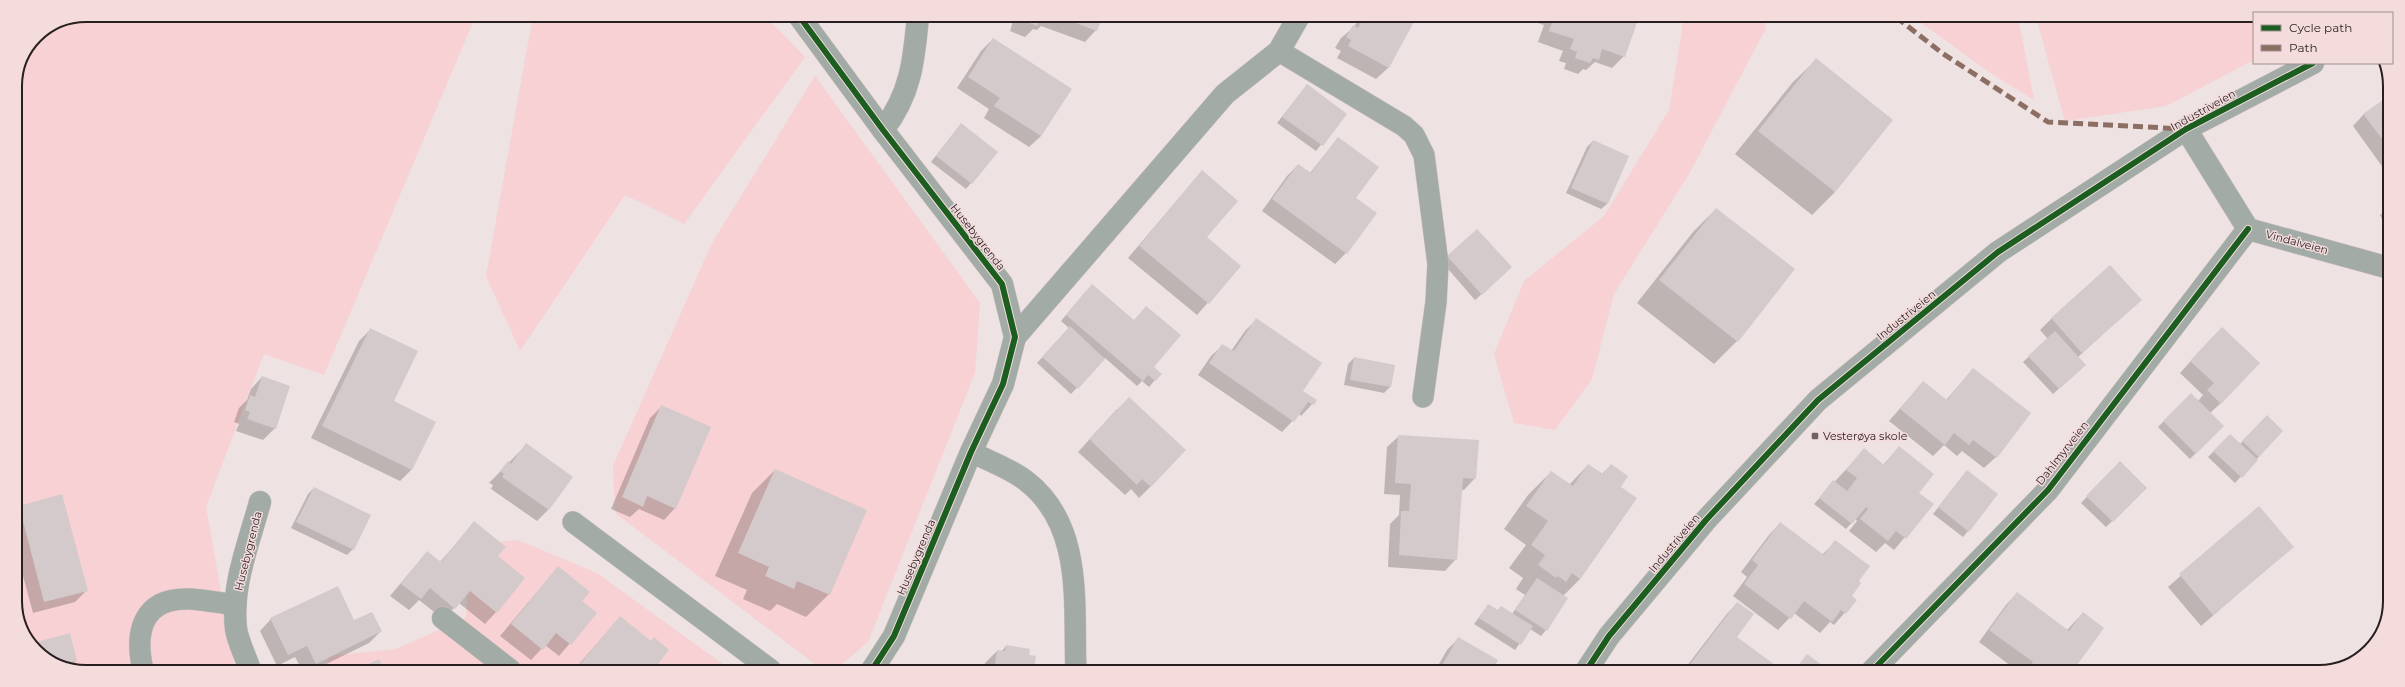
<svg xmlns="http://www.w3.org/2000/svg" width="2405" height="687" viewBox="0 0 2405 687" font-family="Montserrat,sans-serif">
<rect width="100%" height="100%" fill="#eee2e2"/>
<g fill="#f7d1d3">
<polygon points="86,15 476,15 324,375 264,354 206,507 235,670 68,670 33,648 15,606 15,86 21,59 36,36 59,20"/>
<polygon points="533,15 765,16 805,57 684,224 625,195 520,351 486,276"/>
<polygon points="1684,17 1766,17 1765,30 1689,174 1614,294 1592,379 1555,430 1514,423 1494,354 1524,281 1604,216 1669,110"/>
<polygon points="1913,17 2018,17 2034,100 1992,74"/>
<polygon points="2036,17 2254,17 2254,60 2166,106 2065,121"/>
<polygon points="815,76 980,303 975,373 868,642 835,670 823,670 615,513 613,466 712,243"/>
<polygon points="518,540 597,573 731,670 325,670 329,656 396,649 466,618 469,544"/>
</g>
<g fill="#0003">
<polygon points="1000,16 1101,16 1096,30 1085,42 1041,26 1037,30 1033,29 1025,37 1010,31 1013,21"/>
<polygon points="1360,16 1416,17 1388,68 1376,79 1337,58 1341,51 1335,48 1341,38 1354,27"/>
<polygon points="1533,17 1638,17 1624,56 1612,68 1595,62 1586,70 1583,69 1578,74 1564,69 1566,63 1559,61 1563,51 1538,42 1544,25 1532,21"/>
<polygon points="993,39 1071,89 1041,136 1029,147 984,118 989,109 957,88 981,51"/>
<polygon points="1816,60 1892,120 1835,192 1812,215 1735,154 1793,82"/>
<polygon points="1307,85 1345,114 1316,151 1277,123"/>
<polygon points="2390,96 2389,176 2353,126 2364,114"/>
<polygon points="961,124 996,152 966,189 931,162"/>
<polygon points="1338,138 1355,198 1346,253 1335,264 1262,211 1287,176 1298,165 1310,173"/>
<polygon points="1593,141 1628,157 1607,204 1601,209 1566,193 1587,147"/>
<polygon points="1202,171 1206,238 1240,266 1197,315 1128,258"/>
<polygon points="2389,208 2389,228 2387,230 2380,215"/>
<polygon points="1716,209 1737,341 1714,364 1637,303 1693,232"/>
<polygon points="1477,230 1505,273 1475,300 1442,262"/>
<polygon points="1086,291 1160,374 1149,387 1142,381 1137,386 1105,358 1071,394 1037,363 1069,328 1061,321"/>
<polygon points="2140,300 2078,357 2079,371 2053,394 2023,362 2048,339 2040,330 2052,318"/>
<polygon points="1257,319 1301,391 1316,400 1301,416 1299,414 1282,432 1198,375 1211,356 1223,345 1231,351 1245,331"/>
<polygon points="371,329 392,401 435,422 411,470 400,481 311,438 359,341"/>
<polygon points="2210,340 2221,403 2210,413 2223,426 2190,459 2158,427 2191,394 2198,401 2203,395 2180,373"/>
<polygon points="1354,358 1394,366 1390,387 1384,393 1344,385 1348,364"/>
<polygon points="1973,369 1996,457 1984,468 1962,451 1957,456 1944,445 1933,456 1889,421 1923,382 1946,400"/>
<polygon points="262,377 275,428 263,440 236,431 239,424 234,422 239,408 247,400 251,389"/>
<polygon points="661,407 675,508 664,520 639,509 630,517 611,509 650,418"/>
<polygon points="1117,409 1151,486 1139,498 1131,489 1125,495 1078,452"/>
<polygon points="2267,417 2282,431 2235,483 2208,457 2230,435 2240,444"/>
<polygon points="1399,436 1475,478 1464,490 1461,490 1456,559 1445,571 1388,567 1390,524 1399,515 1400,495 1384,494 1387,447"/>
<polygon points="526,445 571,477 548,510 537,521 491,489 493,485 489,483"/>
<polygon points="1899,447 1917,493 1933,504 1894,550 1885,543 1876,552 1849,531 1857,521 1855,519 1846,529 1814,504 1864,450 1883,465"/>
<polygon points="2388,458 2388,471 2384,470"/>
<polygon points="2120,463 2146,488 2106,527 2081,503"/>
<polygon points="1588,465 1602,474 1611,465 1619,487 1636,499 1580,579 1563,596 1546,630 1541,636 1530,629 1515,650 1474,624 1488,605 1497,611 1501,607 1512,614 1525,595 1516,589 1523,578 1509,568 1526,545 1504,529 1528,495 1551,472 1569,485"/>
<polygon points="775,470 829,594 806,617 777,604 770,611 743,599 747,590 715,576 752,493"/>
<polygon points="1962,477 1968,531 1963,537 1933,514"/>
<polygon points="314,488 353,549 347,555 291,528 308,494"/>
<polygon points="19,507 86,591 75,602 33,613 15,546 15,511"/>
<polygon points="2259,507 2292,547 2201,626 2168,587"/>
<polygon points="474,523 497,556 496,612 485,624 459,603 443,619 419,600 409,610 390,596 427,552 440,562"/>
<polygon points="1780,523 1822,555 1835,542 1857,582 1850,596 1856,600 1834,625 1830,622 1820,633 1794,613 1778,630 1733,596 1747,577 1741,572 1769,535"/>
<polygon points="558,567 581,601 596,613 559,656 545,645 531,660 500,636"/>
<polygon points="2017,593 2067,630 2083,613 2071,672 2019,672 1979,642 2006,605"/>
<polygon points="1737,603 1735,637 1781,671 1683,671 1726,615"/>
<polygon points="620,617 651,642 668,650 651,670 574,670"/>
<polygon points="271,619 354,622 381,631 369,643 314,670 302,670 295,657 277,666 260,631"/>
<polygon points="1458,639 1497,660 1491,671 1435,671 1447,650"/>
<polygon points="38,642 76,661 70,667 65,668 33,648"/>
<polygon points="1006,646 1028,656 1033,671 984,671 985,663 997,651 1001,652"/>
<polygon points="1808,656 1828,671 1794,671"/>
</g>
<g fill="#d4cacb">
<polygon points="1022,16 1051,16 1049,19 1041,16 1037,26 1020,19"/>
<polygon points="1057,16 1103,16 1097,31"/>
<polygon points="1364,16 1417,16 1389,68 1348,46 1351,40 1346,37 1353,25 1358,28"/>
<polygon points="1554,17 1639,17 1625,57 1602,49 1599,60 1593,58 1590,63 1575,58 1577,52 1570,49 1574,39 1549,31"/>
<polygon points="993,38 1072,89 1041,136 994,106 1000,98 968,77"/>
<polygon points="1816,58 1893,120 1835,192 1758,131"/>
<polygon points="1307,84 1347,114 1323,146 1282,117"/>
<polygon points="2390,95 2390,149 2363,114"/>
<polygon points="961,123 998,152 972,184 936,156"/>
<polygon points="1338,137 1379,167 1356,198 1377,213 1347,254 1272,199 1298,164 1311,173"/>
<polygon points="1593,140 1629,156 1608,204 1571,188"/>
<polygon points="1202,170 1238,201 1207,237 1241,266 1209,304 1139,246"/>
<polygon points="2389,207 2389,217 2386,209"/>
<polygon points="1716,208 1795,269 1738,342 1659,280"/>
<polygon points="1477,229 1512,267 1482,295 1447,256"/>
<polygon points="2110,265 2142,300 2082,353 2051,318"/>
<polygon points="1092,284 1134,320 1146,306 1181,335 1154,367 1162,374 1155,381 1148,375 1143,381 1066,315"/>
<polygon points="1256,318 1322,363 1303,391 1317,400 1314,405 1308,402 1294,422 1209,363 1222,344 1234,351"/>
<polygon points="1070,326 1105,359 1078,389 1042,357"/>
<polygon points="2222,327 2260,363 2221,404 2207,390 2214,383 2190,361"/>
<polygon points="370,328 418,351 394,401 436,422 412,470 322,426"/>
<polygon points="2055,331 2086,365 2059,389 2028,356"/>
<polygon points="1354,357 1395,365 1391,387 1350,380"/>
<polygon points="1973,368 2031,413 1997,458 1973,440 1969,445 1954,433 1945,445 1900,409 1923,381 1947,400"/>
<polygon points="262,376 290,386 276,429 247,419 250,412 245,410 250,395 255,397"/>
<polygon points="2191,393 2224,426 2196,454 2163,421"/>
<polygon points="1129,397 1186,450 1151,487 1142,479 1137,485 1089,439"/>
<polygon points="661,405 711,427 676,509 647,496 643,507 622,497"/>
<polygon points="2267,415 2283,431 2259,457 2242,441"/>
<polygon points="2230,434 2258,460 2242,478 2213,451"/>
<polygon points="1398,435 1479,440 1476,479 1463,478 1457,560 1399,555 1401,511 1409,511 1411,484 1395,483"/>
<polygon points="526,443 573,477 549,510 502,477 504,474 500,471 508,461 511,464"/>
<polygon points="1899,446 1934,474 1919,493 1934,504 1906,539 1896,531 1888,541 1860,519 1868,509 1866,507 1852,524 1819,498 1833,480 1847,491 1857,478 1846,470 1864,448 1884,465"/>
<polygon points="2120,461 2147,488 2113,522 2086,496"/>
<polygon points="1588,464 1603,474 1611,464 1628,476 1621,487 1637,498 1580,579 1572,573 1566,582 1558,576 1556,578 1538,565 1545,555 1531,545 1548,521 1526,506 1551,471 1573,486"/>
<polygon points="775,469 867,510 830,595 797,581 794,589 765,576 769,567 738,553"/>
<polygon points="1967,470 1998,494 1969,532 1938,507"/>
<polygon points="314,487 371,515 354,550 296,522"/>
<polygon points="62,494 88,591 44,602 19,506"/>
<polygon points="2259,506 2294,547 2213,615 2179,574"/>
<polygon points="474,521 506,547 498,556 525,578 497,613 470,591 455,609 430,588 421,599 401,584 427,551 441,562"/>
<polygon points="1780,522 1824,555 1835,540 1870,566 1859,581 1861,583 1852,596 1857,600 1846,614 1841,610 1832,622 1804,601 1791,619 1744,584 1758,565 1752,560"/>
<polygon points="558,566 590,592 582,601 597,613 571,645 556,633 543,650 511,624"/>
<polygon points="1537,578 1568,598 1547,631 1515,610"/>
<polygon points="338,586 354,620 372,612 382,631 316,664 307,646 288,655 270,618"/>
<polygon points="2017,592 2069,631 2083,612 2104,628 2072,672 2025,672 2033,662 1989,630"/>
<polygon points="1737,602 1754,614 1737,637 1783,671 1699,671 1690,664"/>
<polygon points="1488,604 1498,610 1501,606 1533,626 1521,645 1479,618"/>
<polygon points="620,616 651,641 654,637 669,650 653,670 575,670"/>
<polygon points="70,633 77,661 61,665 40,652 37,642"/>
<polygon points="1458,637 1498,660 1492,671 1439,671"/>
<polygon points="1006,645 1030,649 1029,655 1036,656 1034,671 994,671 997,650 1005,651"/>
<polygon points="1807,654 1830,671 1794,671"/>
<polygon points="379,659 384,670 356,670"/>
<polygon points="456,664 464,670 452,670"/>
</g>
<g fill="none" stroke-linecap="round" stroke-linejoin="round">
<defs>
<g id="lane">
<polyline points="1279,51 1404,126 1414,135 1424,155 1438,264 1436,302 1423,397"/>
<path d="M971,452C989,461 1009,468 1025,480C1085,525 1073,606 1076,671"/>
<polyline points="573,522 771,670"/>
<path d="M143,670C134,631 143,597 190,599C205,600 221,603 236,605"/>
</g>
<g id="street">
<polyline points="799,16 883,130 1002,284 1015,337 1003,384 971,452 894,636 872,670"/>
<polyline points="2186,129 2248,229 2389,268"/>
<path d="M883,130C911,94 914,60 918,16"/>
<polyline points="1015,337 1225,94 1279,51 1299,16"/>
<polyline points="443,618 510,670"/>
<path d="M250,670C246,657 238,642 236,629C231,586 249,543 260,502"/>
<polyline points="1586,671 1609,636 1706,520 1818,400 1998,252 2186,129 2313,63"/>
<polyline points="1871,672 2048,490 2248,229"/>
</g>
</defs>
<use href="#lane" stroke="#cac0c0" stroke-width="22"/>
<use href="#street" stroke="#cac0c0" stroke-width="23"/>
<use href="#lane" stroke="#a3aba6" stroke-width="21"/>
<use href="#street" stroke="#a3aba6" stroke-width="22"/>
<polyline stroke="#8d6e63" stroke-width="5" stroke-dasharray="10 5" stroke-linecap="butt" points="1896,17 1942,53 2048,122 2185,129"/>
<defs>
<g id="cycleway">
<polyline points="799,16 883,130 1002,284 1015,337 1003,384 971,452 894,636 872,670"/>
<polyline points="1586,671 1609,636 1706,520 1818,400 1998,252 2186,129 2313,63"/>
<polyline points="1871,672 2048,490 2248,229"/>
</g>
</defs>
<use href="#cycleway" stroke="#f4dcdd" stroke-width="8"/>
<use href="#cycleway" stroke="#1b5e20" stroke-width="6"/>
</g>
<rect fill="#6d6364" stroke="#f4dcdd" stroke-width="1.5" x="1811" y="432" width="8" height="8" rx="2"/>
<g text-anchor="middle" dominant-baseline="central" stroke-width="3" stroke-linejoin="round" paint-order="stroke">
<g font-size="11" fill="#281f20" stroke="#f4dcdd">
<text transform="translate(2203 110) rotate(-29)">Industriveien</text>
<text transform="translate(978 237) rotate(52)">Husebygrenda</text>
<text transform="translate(2297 242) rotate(15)">Vindalveien</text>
<text transform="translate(1906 315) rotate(-39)">Industriveien</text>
<text transform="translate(2062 453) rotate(-52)">Dahlmyrveien</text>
<text transform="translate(1674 543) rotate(-50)">Industriveien</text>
<text transform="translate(248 551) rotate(-76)">Husebygrenda</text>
<text transform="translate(916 557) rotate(-67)">Husebygrenda</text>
</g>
<g font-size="11" fill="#281f20" stroke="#f4dcdd" text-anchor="start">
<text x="1823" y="436">Vesterøya skole</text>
</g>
</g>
<path d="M0 0H2405V687H0ZM86 22H2319A64 64 0 0 1 2383 86V601A64 64 0 0 1 2319 665H86A64 64 0 0 1 22 601V86A64 64 0 0 1 86 22Z" fill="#f4dcdd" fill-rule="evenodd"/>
<path fill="none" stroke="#281f20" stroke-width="2" d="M86 22H2319A64 64 0 0 1 2383 86V601A64 64 0 0 1 2319 665H86A64 64 0 0 1 22 601V86A64 64 0 0 1 86 22Z"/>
<rect x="2253" y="12" width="140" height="52" fill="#f4dcdd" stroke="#a29091"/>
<rect x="2261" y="25" width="20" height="6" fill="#1b5e20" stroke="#a29091"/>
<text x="2289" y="32" font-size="12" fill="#281f20">Cycle path</text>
<rect x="2261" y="45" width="20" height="6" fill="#8d6e63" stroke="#a29091"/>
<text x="2289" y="52" font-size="12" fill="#281f20">Path</text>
</svg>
